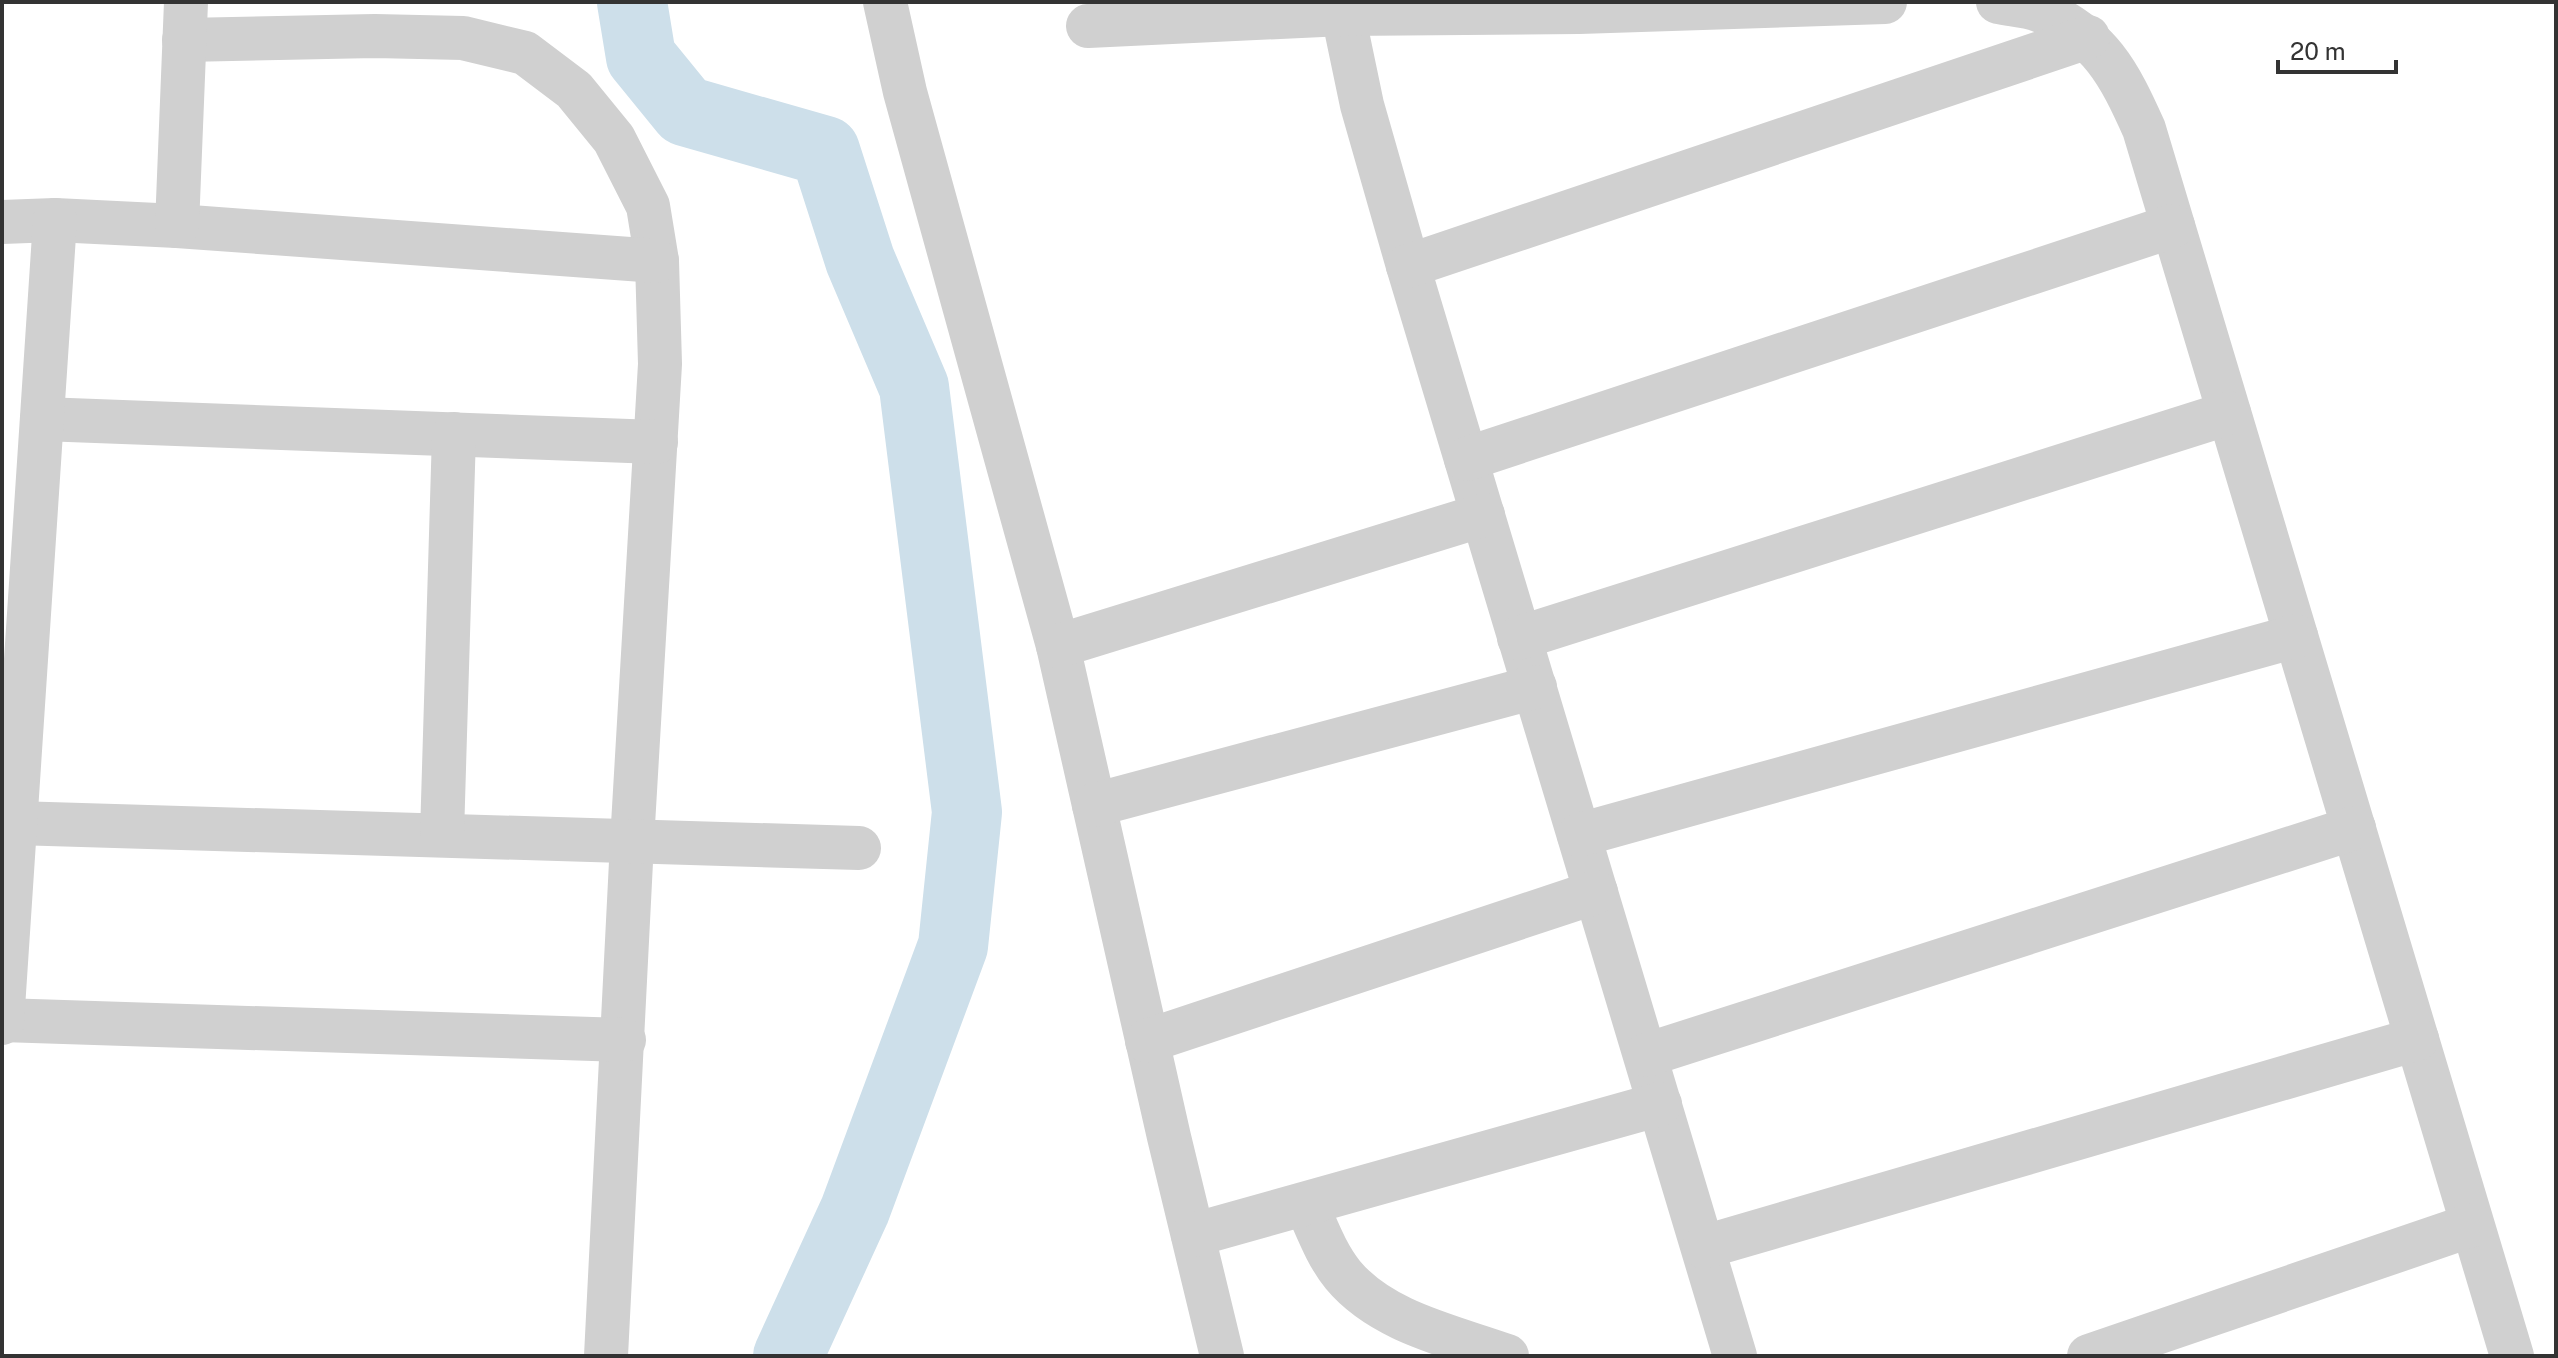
<svg xmlns="http://www.w3.org/2000/svg" width="2558" height="1358" viewBox="0 0 2558 1358" font-family="'Public Sans',sans-serif">
<rect width="100%" height="100%" fill="#fff"/>
<g fill="none" stroke-linecap="round" stroke-linejoin="round">
<polyline stroke="#cddfea" stroke-width="70" points="632,2 641,57 685,111 825,151 860,260 914,387 967,812 953,946 855,1210 788,1356"/>
<g stroke="#d0d0d0" stroke-width="44">
<polyline points="885,2 905,92 1058,646 1169,1137 1222,1356"/>
<path d="M1998,2C2012,5 2028,5 2041,11C2100,36 2119,73 2144,129L2512,1356"/>
<polyline points="1343,14 1362,105 1408,266 1735,1356"/>
<polyline points="1088,26 1343,14 1579,12 1885,2"/>
<polyline points="184,40 375,36 463,38 525,53 574,90 614,139 648,206 657,261 660,364 632,842 606,1356"/>
<polyline points="2,222 55,220 177,226 657,261"/>
<polyline points="177,226 186,2"/>
<polyline points="1408,266 2088,37"/>
<polyline points="42,419 656,442"/>
<polyline points="1466,459 2173,226"/>
<polyline points="1519,638 2229,413"/>
<polyline points="1058,646 1483,515"/>
<polyline points="1094,805 1535,687"/>
<polyline points="15,823 859,848"/>
<polyline points="442,835 454,434"/>
<polyline points="1579,835 2296,636"/>
<polyline points="2,1020 624,1040"/>
<polyline points="2,1023 55,220"/>
<polyline points="1147,1041 1596,892"/>
<polyline points="1646,1055 2354,828"/>
<path d="M1306,1204C1317,1228 1326,1254 1343,1275C1382,1322 1451,1336 1507,1356"/>
<polyline points="1193,1235 1660,1104"/>
<polyline points="1704,1247 2417,1039"/>
<polyline points="2089,1356 2472,1225"/>
</g>
</g>
<rect width="2558" height="1358" fill="none" stroke="#333333" stroke-width="8"/>
<path d="M2278 60v12h118v-12" fill="none" stroke="#333333" stroke-width="4"/>
<text x="2290" y="60" font-size="24" fill="#333333" stroke="#ffffff" stroke-width="6" paint-order="stroke">20 m</text>
</svg>
